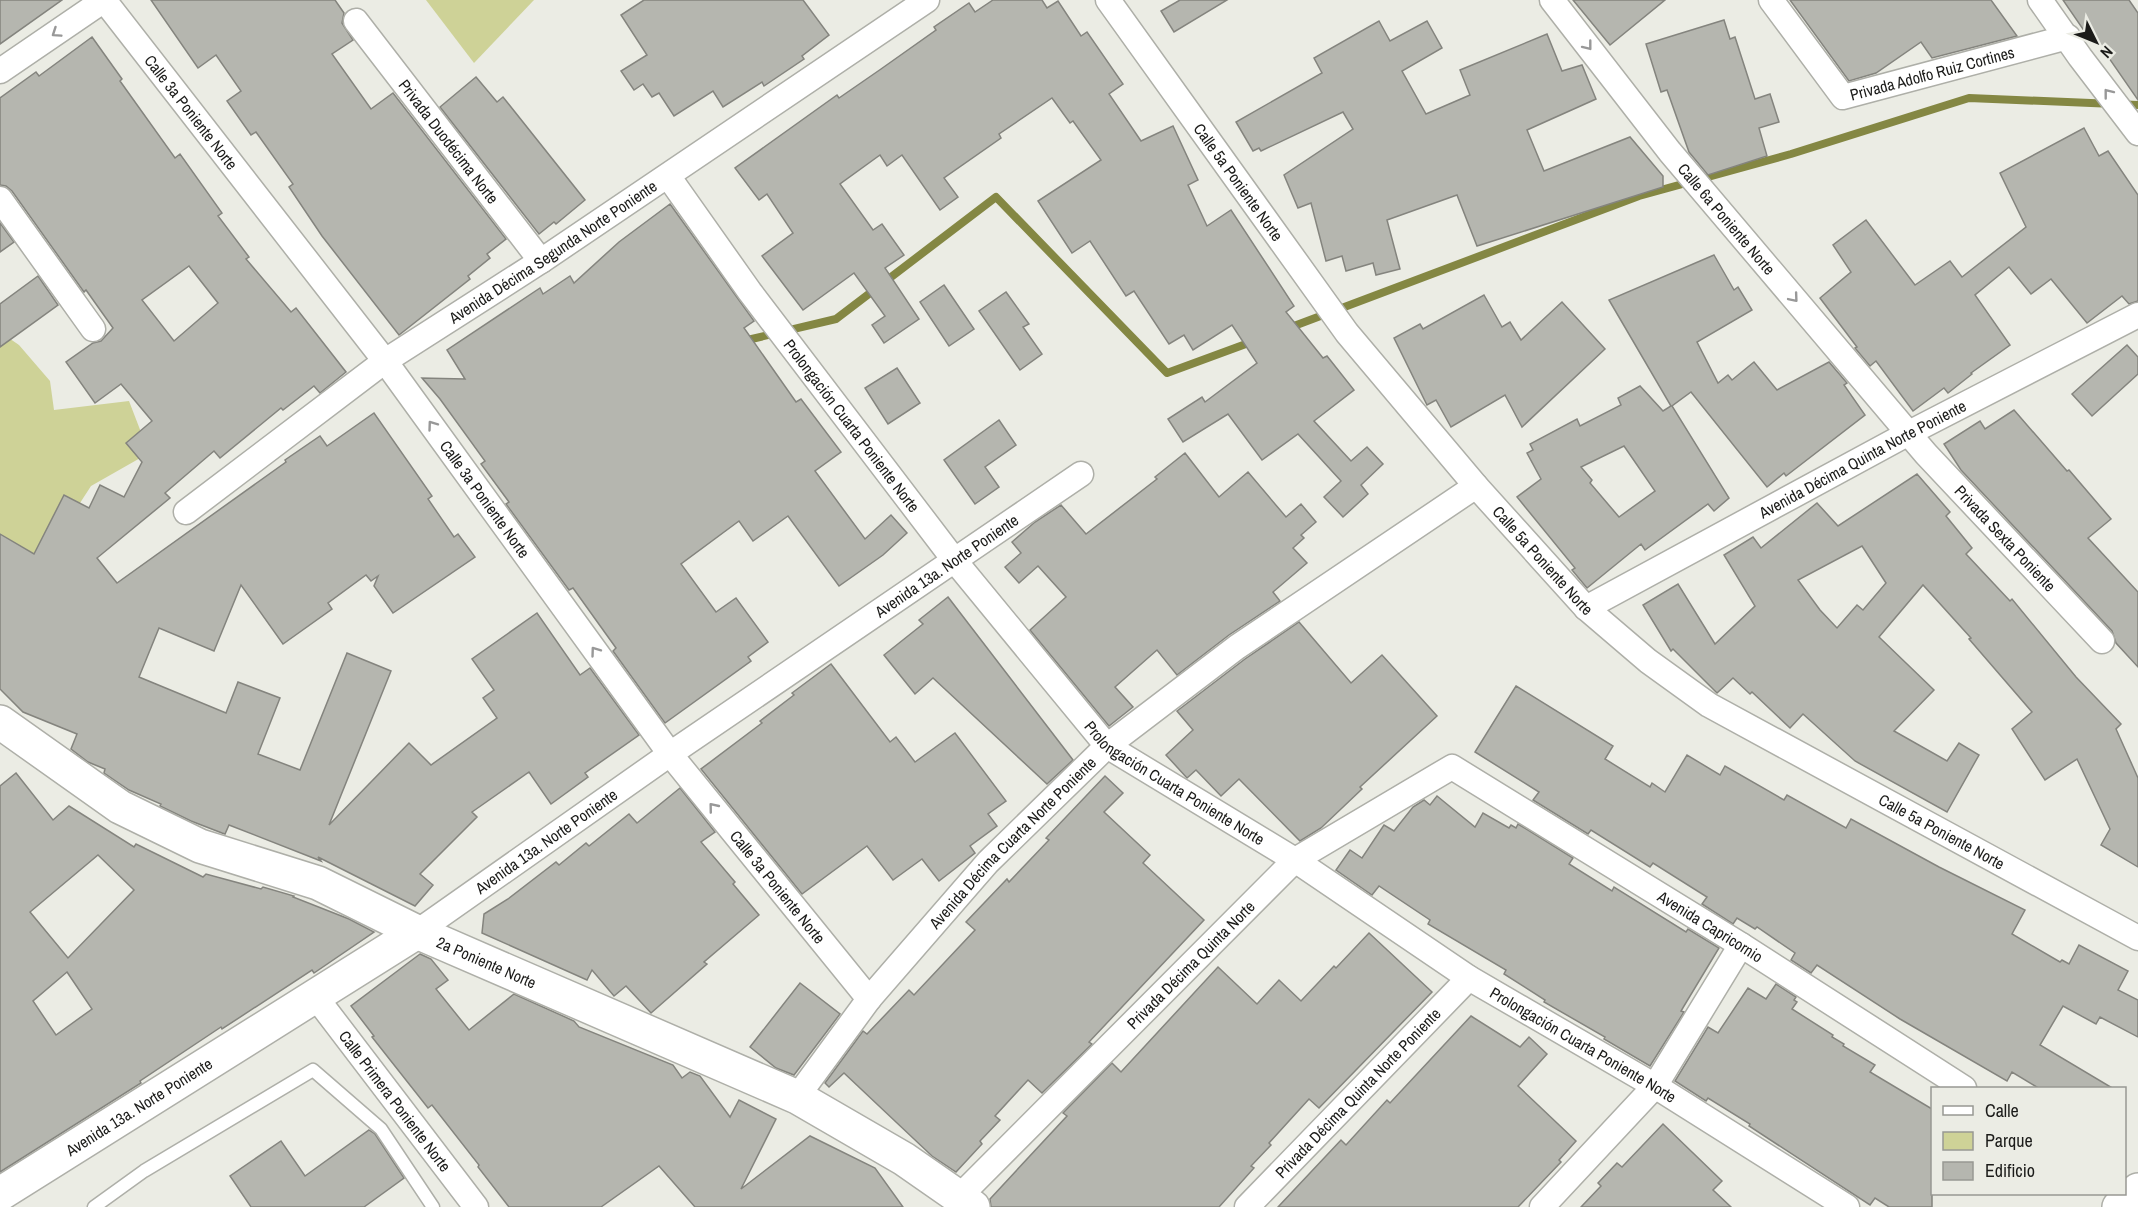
<svg xmlns="http://www.w3.org/2000/svg" width="2138" height="1207" viewBox="0 0 2138 1207" font-family="'Archivo Narrow',sans-serif">
<rect width="100%" height="100%" fill="#ebece4"/>
<g fill="#ced297">
<polygon points="426,0 534,0 474,63"/>
<polygon points="0,332 19,345 50,381 54,410 129,401 149,453 91,486 36,571 0,536"/>
</g>
<g fill="none" stroke-linecap="round" stroke-linejoin="round">
<g stroke="#848743" stroke-width="8">
<polyline points="1286,329 1639,196 1791,154 1969,98 2138,105"/>
<polyline points="743,341 836,319 996,197 1167,373 1254,341"/>
</g>
</g>
<g fill="#b5b6af" stroke="#84847e" stroke-width="1.5" fill-rule="evenodd">
<polygon points="0,0 62,0 0,44"/>
<polygon points="151,0 335,0 344,13 342,23 353,40 332,54 371,109 393,93 506,239 487,254 490,258 468,276 470,279 399,335 322,236 289,187 293,184 256,132 251,135 227,101 241,91 216,55 198,68"/>
<polygon points="644,0 803,0 829,35 802,56 804,59 764,86 762,82 723,107 713,91 674,116 659,93 652,97 643,84 634,90 621,71 647,55 621,15"/>
<polygon points="993,0 1042,0 1047,8 1058,1 1081,36 1087,32 1123,84 1109,94 1141,141 1173,126 1198,180 1188,185 1207,226 1231,210 1294,306 1286,312 1323,358 1327,356 1354,390 1314,421 1351,461 1367,447 1383,464 1361,485 1368,494 1343,517 1324,497 1341,481 1298,434 1262,460 1228,414 1183,442 1168,419 1202,397 1205,402 1257,363 1232,325 1193,350 1184,335 1169,344 1134,291 1126,296 1090,241 1072,253 1038,201 1101,160 1073,121 1070,123 1052,98 999,134 1001,138 944,178 958,197 940,210 902,155 887,166 880,155 840,184 873,230 882,224 904,255 885,268 919,319 884,343 872,325 885,316 854,273 803,310 762,256 793,233 767,194 759,200 735,168 837,95 839,98 881,69 936,30 934,27 969,3 975,12"/>
<polygon points="1180,0 1227,0 1174,32 1161,11"/>
<polygon points="1573,0 1665,0 1610,45"/>
<polygon points="1790,0 1991,0 2017,36 1932,58 1921,42 1876,73 1849,81"/>
<polygon points="2063,0 2129,0 2138,13 2138,100 2091,32 2087,35"/>
<polygon points="1724,20 1730,39 1735,37 1755,99 1770,94 1779,122 1759,128 1767,156 1708,175 1689,152 1667,90 1661,92 1646,44"/>
<polygon points="1379,21 1390,41 1427,21 1442,48 1402,71 1426,114 1470,95 1460,70 1547,34 1562,71 1582,65 1596,99 1527,130 1544,171 1630,137 1663,176 1663,187 1477,246 1457,195 1387,220 1400,269 1376,275 1373,263 1346,271 1342,256 1326,261 1311,203 1298,208 1284,175 1353,129 1343,112 1261,151 1259,148 1253,151 1236,122 1322,73 1314,58"/>
<path d="M92,37L122,79L120,81L175,158L180,154L222,213L218,216L249,257L246,259L291,312L296,308L346,372L320,393L314,386L283,410L281,408L220,458L214,451L165,493L170,498L97,558L117,583L286,462L285,460L320,436L327,446L374,413L432,496L428,499L454,537L458,534L475,557L393,613L374,586L378,576L371,581L366,575L328,603L332,609L283,644L241,585L214,651L159,628L139,677L226,713L238,682L280,698L258,754L300,770L347,653L391,671L329,825L409,743L431,765L497,718L483,698L494,690L472,659L537,613L580,675L590,668L639,735L585,773L588,777L551,804L529,772L472,812L477,817L420,874L433,885L415,906L318,857L321,861L229,825L225,834L222,833L191,821L160,806L161,804L129,790L104,773L105,769L88,762L71,749L77,734L23,712L0,689V534L34,554L64,495L89,508L100,485L124,497L142,462L126,443L152,421L121,384L95,403L66,362L93,343L101,341L113,328L86,290L84,292L12,191L6,186L0,185V98L36,72L39,76ZM189,266L218,303L174,341L142,300Z"/>
<polygon points="476,77 497,102 503,97 585,200 556,224 554,222 539,234 440,107"/>
<polygon points="2084,128 2099,156 2108,151 2138,195 2138,301 2129,304 2122,296 2087,323 2051,279 2031,294 2009,267 1975,295 2010,345 1971,373 1972,374 1948,393 1944,388 1913,411 1876,361 1870,366 1855,348 1857,347 1820,298 1851,272 1833,245 1866,220 1915,285 1950,261 1962,277 2026,227 2000,173"/>
<polygon points="670,204 754,321 744,328 796,402 801,399 841,452 815,471 865,539 891,515 907,533 883,555 839,586 788,516 753,541 739,521 681,564 716,612 736,598 768,642 748,657 751,661 665,723 613,651 616,648 573,588 569,590 506,504 509,502 481,464 485,461 440,399 422,378 465,379 447,350 540,288 543,294 570,276 574,283 619,242"/>
<polygon points="0,223 14,242 0,252"/>
<path d="M1714,255L1734,290L1738,287L1752,310L1697,342L1718,383L1728,375L1732,380L1754,362L1777,390L1829,362L1847,383L1844,385L1865,415L1786,476L1784,473L1767,487L1691,392L1672,406L1729,498L1714,511L1708,504L1645,550L1641,544L1587,588L1572,570L1575,568L1517,497L1541,479L1527,453L1533,450L1530,444L1577,419L1580,426L1621,405L1618,398L1640,386L1663,411L1671,406L1609,300ZM1624,446L1655,491L1619,517L1590,483L1592,480L1581,467Z"/>
<polygon points="38,276 58,305 0,347 0,304"/>
<polygon points="944,285 974,329 949,346 920,302"/>
<polygon points="1006,292 1029,324 1023,327 1042,354 1020,370 979,311"/>
<polygon points="1484,295 1502,327 1510,322 1521,340 1562,302 1605,349 1522,427 1505,395 1451,427 1436,400 1427,405 1394,338 1420,324 1423,329"/>
<polygon points="2127,345 2138,357 2138,374 2092,416 2072,394"/>
<polygon points="897,368 920,403 888,424 865,388"/>
<polygon points="2014,410 2067,471 2069,470 2111,519 2088,538 2138,592 2138,667 2116,643 2112,631 1961,470 1944,444 1980,421 1985,429"/>
<polygon points="999,420 1016,445 985,467 999,487 975,504 944,460"/>
<polygon points="1185,453 1219,497 1248,472 1286,517 1301,504 1316,522 1301,535 1304,538 1293,548 1307,563 1273,592 1280,601 1229,635 1177,675 1157,650 1115,687 1133,707 1109,726 1030,630 1066,597 1038,566 1019,583 1005,567 1021,553 1012,542 1035,522 1061,505 1086,534 1157,479 1155,477"/>
<path d="M1917,474L1950,512L1946,516L1972,548L1966,554L2010,601L2012,599L2076,677L2121,724L2116,729L2138,778V867L2101,845L2110,829L2077,759L2045,780L2012,729L2032,712L1969,639L1971,638L1923,585L1879,637L1934,690L1894,731L1947,761L1959,743L1979,755L1947,812L1855,761L1803,714L1790,728L1752,692L1750,694L1733,678L1717,693L1673,649L1671,651L1643,605L1678,584L1715,644L1755,606L1724,555L1753,537L1761,548L1817,503L1838,526ZM1862,546L1886,583L1863,610L1857,605L1837,628L1820,610L1798,580Z"/>
<polygon points="948,597 1073,760 1047,784 933,678 915,694 884,655 923,624 919,620"/>
<polygon points="1299,622 1351,683 1382,655 1437,716 1360,787 1362,789 1321,828 1300,841 1239,779 1221,796 1196,770 1187,778 1166,755 1193,730 1177,711 1245,659"/>
<polygon points="831,664 890,742 896,737 915,762 955,733 1006,801 988,814 997,826 970,846 975,853 939,881 922,859 893,880 867,846 802,894 701,769 762,723 760,721 794,695 792,693"/>
<polygon points="1516,686 1613,746 1605,759 1650,787 1652,783 1665,792 1687,755 1720,775 1725,766 1784,800 1787,795 1846,828 1851,819 1939,867 2025,910 2012,934 2060,962 2062,960 2069,964 2079,945 2128,971 2118,990 2138,1000 2138,1037 2100,1017 2096,1024 2063,1006 2040,1045 2114,1089 2040,1089 2012,1072 2007,1081 1900,1019 1817,965 1811,973 1791,960 1795,953 1757,927 1755,929 1737,918 1733,924 1702,904 1707,897 1653,863 1650,867 1591,830 1588,834 1533,800 1539,792 1475,752"/>
<path d="M16,773L53,820L69,806L134,847L136,844L203,877L206,874L261,889L263,887L294,896L293,897L349,919L374,932L314,973L312,970L222,1029L221,1027L140,1081L141,1083L0,1172V786ZM98,855L134,890L68,958L30,912ZM67,972L92,1009L56,1035L33,1001Z"/>
<polygon points="1105,776 1123,793 1104,812 1150,855 1143,863 1204,920 1089,1042 1092,1044 1042,1093 1028,1080 995,1116 1000,1120 980,1141 982,1144 956,1172 932,1156 844,1073 829,1087 825,1083 863,1031 867,1034 909,990 914,995 975,930 966,922 1007,879 1009,882 1049,840 1046,838"/>
<polygon points="680,788 715,832 701,842 735,882 733,884 759,915 704,962 707,964 651,1013 626,986 614,996 592,970 587,980 482,933 484,914 508,899 556,862 559,865 586,843 589,846 629,814 637,823"/>
<polygon points="1437,796 1475,827 1483,813 1509,828 1511,825 1516,828 1518,824 1573,858 1569,864 1612,891 1614,887 1686,932 1688,929 1719,948 1684,1006 1681,1011 1684,1012 1650,1066 1604,1039 1605,1037 1544,1002 1545,1000 1504,974 1506,970 1428,924 1430,920 1379,886 1372,895 1336,870 1350,850 1362,858 1384,825 1394,831 1413,807 1424,800 1430,805"/>
<polygon points="1369,933 1432,992 1319,1108 1309,1099 1269,1143 1271,1145 1251,1166 1254,1168 1219,1207 991,1207 990,1199 1067,1116 1063,1113 1112,1063 1121,1072 1218,967 1257,1004 1279,980 1301,1001 1334,966 1336,968"/>
<polygon points="420,954 431,959 448,980 436,989 469,1030 514,994 574,1021 579,1027 673,1065 682,1078 690,1072 700,1076 730,1117 739,1100 776,1119 741,1189 810,1136 875,1168 903,1207 695,1207 659,1166 601,1207 509,1207 478,1167 479,1165 432,1105 428,1108 372,1037 374,1036 351,1006"/>
<polygon points="800,983 840,1014 794,1075 776,1068 750,1047"/>
<polygon points="1776,984 1796,997 1794,1000 1797,1002 1792,1009 1833,1035 1832,1037 1844,1044 1843,1046 1875,1065 1870,1072 1932,1109 1932,1207 1889,1207 1875,1198 1870,1205 1749,1126 1750,1124 1708,1098 1706,1101 1675,1081 1708,1027 1718,1033 1748,988 1766,999"/>
<polygon points="1471,1016 1520,1047 1529,1037 1547,1054 1518,1086 1576,1141 1559,1160 1561,1162 1518,1207 1278,1207 1341,1140 1346,1145 1387,1100 1390,1103"/>
<polygon points="1663,1124 1722,1181 1713,1190 1731,1207 1581,1207 1601,1186 1598,1183 1617,1163 1622,1167"/>
<polygon points="369,1130 375,1134 404,1178 364,1207 251,1207 230,1176 281,1141 305,1176"/>
</g>
<g fill="none" stroke-linecap="round" stroke-linejoin="round">
<defs>
<polyline id="lane" points="94,1207 144,1171 313,1070 381,1129 433,1207"/>
<g id="street">
<path id="s1" d="M104,0L385,361L670,754L869,999"/>
<path id="s2" d="M1108,0L1347,333L1476,486L1586,608L1648,661L1709,705L2138,938"/>
<path id="s3" d="M1552,0L1670,152L1926,454L2102,641"/>
<path id="s4" d="M1771,0L1843,97L2068,37"/>
<polyline points="2040,0 2080,57 2138,133"/>
<path id="s5" d="M356,21L541,261"/>
<polyline points="0,71 104,0"/>
<path id="s6" d="M668,176L750,292L955,561L1107,746L1295,860L1469,978L1655,1086L1847,1207"/>
<polyline points="0,199 93,329"/>
<path id="s7" d="M186,512L385,361L541,261L927,0"/>
<path id="s8" d="M1586,608L1909,433L2138,315"/>
<path id="s9" d="M417,932L670,754L1081,474"/>
<path id="s10" d="M315,996L476,1207"/>
<path id="s11" d="M797,1097L869,999L988,862L1107,746L1237,647L1476,486"/>
<path id="s12" d="M959,1197L1295,860L1452,767L1741,945L1964,1088"/>
<path id="s13" d="M1247,1207L1469,978"/>
<polyline points="1542,1207 1655,1086 1741,945"/>
</g>
<g id="secondary">
<path id="s14" d="M0,722L120,807L200,846L318,883L417,932L797,1097L904,1159L973,1207"/>
<path id="s15" d="M0,1194L417,932"/>
<polyline points="2119,1207 2138,1190"/>
</g>
</defs>
<use href="#lane" stroke="#aeafa8" stroke-width="15"/>
<use href="#street" stroke="#aeafa8" stroke-width="27"/>
<use href="#secondary" stroke="#aeafa8" stroke-width="36"/>
<use href="#lane" stroke="#fff" stroke-width="12"/>
<use href="#street" stroke="#fff" stroke-width="24"/>
<use href="#secondary" stroke="#fff" stroke-width="33"/>
</g>
<defs><path id="oneway-chevron" d="M-2-3.5L2.5 0L-2 3.5" fill="none" stroke-width="1.6" stroke-linecap="round" stroke-linejoin="round" transform="scale(1.5)"/></defs>
<g stroke="#989898">
<use href="#oneway-chevron" transform="translate(56 33) rotate(146)"/>
<use href="#oneway-chevron" transform="translate(1588 46) rotate(52)"/>
<use href="#oneway-chevron" transform="translate(2108 93) rotate(-128)"/>
<use href="#oneway-chevron" transform="translate(1794 298) rotate(50)"/>
<use href="#oneway-chevron" transform="translate(432 425) rotate(-126)"/>
<use href="#oneway-chevron" transform="translate(595 651) rotate(-126)"/>
<use href="#oneway-chevron" transform="translate(713 807) rotate(-129)"/>
</g>
<g text-anchor="middle" dominant-baseline="central" stroke-width="6" stroke-linejoin="round" paint-order="stroke">
<g font-size="16" fill="#1b1b19" stroke="#ebece4">
<text stroke="none"><textPath href="#s4" startOffset="213">Privada Adolfo Ruiz Cortines</textPath></text>
<text stroke="none"><textPath href="#s1" startOffset="142">Calle 3a Poniente Norte</textPath></text>
<text stroke="none"><textPath href="#s5" startOffset="152">Privada Duodécima Norte</textPath></text>
<text stroke="none"><textPath href="#s2" startOffset="224">Calle 5a Poniente Norte</textPath></text>
<text stroke="none"><textPath href="#s3" startOffset="280">Calle 6a Poniente Norte</textPath></text>
<text stroke="none"><textPath href="#s7" startOffset="450">Avenida Décima Segunda Norte Poniente</textPath></text>
<text stroke="none"><textPath href="#s6" startOffset="310">Prolongación Cuarta Poniente Norte</textPath></text>
<text stroke="none"><textPath href="#s8" startOffset="314">Avenida Décima Quinta Norte Poniente</textPath></text>
<text stroke="none"><textPath href="#s1" startOffset="628">Calle 3a Poniente Norte</textPath></text>
<text stroke="none"><textPath href="#s3" startOffset="704">Privada Sexta Poniente</textPath></text>
<text stroke="none"><textPath href="#s2" startOffset="710">Calle 5a Poniente Norte</textPath></text>
<text stroke="none"><textPath href="#s9" startOffset="644">Avenida 13a. Norte Poniente</textPath></text>
<text stroke="none"><textPath href="#s6" startOffset="796">Prolongación Cuarta Poniente Norte</textPath></text>
<text stroke="none"><textPath href="#s2" startOffset="1196">Calle 5a Poniente Norte</textPath></text>
<text stroke="none"><textPath href="#s9" startOffset="158">Avenida 13a. Norte Poniente</textPath></text>
<text stroke="none"><textPath href="#s11" startOffset="334">Avenida Décima Cuarta Norte Poniente</textPath></text>
<text stroke="none"><textPath href="#s1" startOffset="1114">Calle 3a Poniente Norte</textPath></text>
<text stroke="none"><textPath href="#s12" startOffset="962">Avenida Capricornio</textPath></text>
<text stroke="none"><textPath href="#s14" startOffset="546">2a Poniente Norte</textPath></text>
<text stroke="none"><textPath href="#s12" startOffset="328">Privada Décima Quinta Norte</textPath></text>
<text stroke="none"><textPath href="#s6" startOffset="1282">Prolongación Cuarta Poniente Norte</textPath></text>
<text stroke="none"><textPath href="#s13" startOffset="159">Privada Décima Quinta Norte Poniente</textPath></text>
<text stroke="none"><textPath href="#s10" startOffset="132">Calle Primera Poniente Norte</textPath></text>
<text stroke="none"><textPath href="#s15" startOffset="164">Avenida 13a. Norte Poniente</textPath></text>
</g>
</g>
<rect x="1931" y="1087" width="195" height="108" fill="#ebece4" stroke="#989893" stroke-width="1.5"/>
<rect x="1943" y="1106" width="30" height="9" fill="#ffffff" stroke="#989893" stroke-width="1.5"/>
<text x="1985" y="1117" font-size="18" fill="#1b1b19">Calle</text>
<rect x="1943" y="1132" width="30" height="18" fill="#ced297" stroke="#989893" stroke-width="1.5"/>
<text x="1985" y="1147" font-size="18" fill="#1b1b19">Parque</text>
<rect x="1943" y="1162" width="30" height="18" fill="#b5b6af" stroke="#989893" stroke-width="1.5"/>
<text x="1985" y="1177" font-size="18" fill="#1b1b19">Edificio</text>
<g transform="translate(2096 42) rotate(133)" stroke="#ebece4" stroke-width="4.5" paint-order="stroke">
<path d="M0-4.5L10 22L0 15L-10 22Z" fill="#1b1b19"/>
<text y="-9" font-size="16" font-weight="bold" text-anchor="middle" fill="#1b1b19">N</text>
</g>
</svg>
